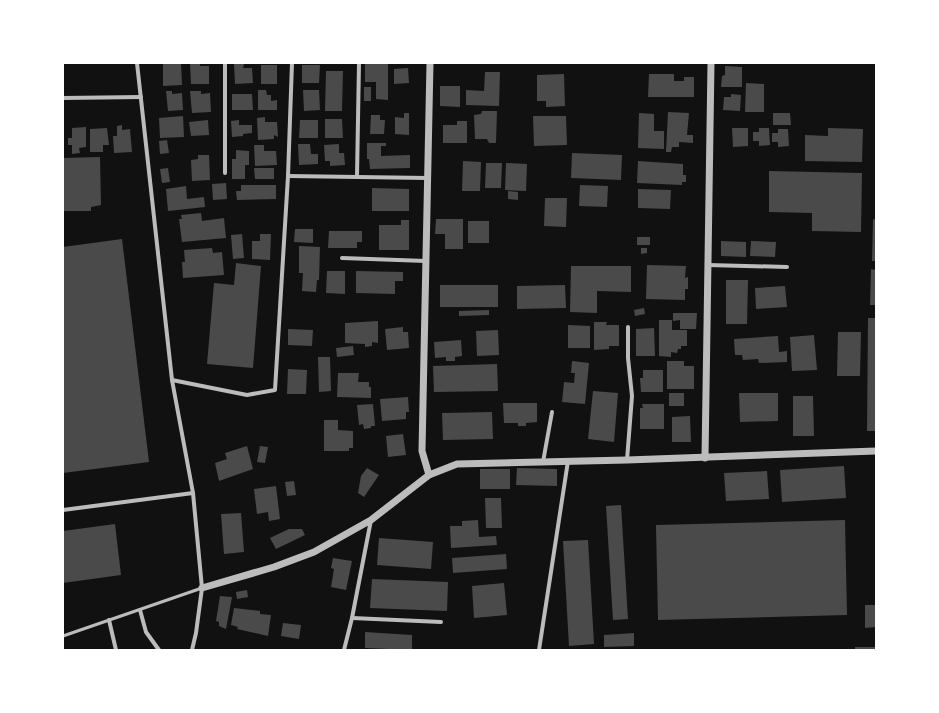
<svg xmlns="http://www.w3.org/2000/svg" width="939" height="713" viewBox="0 0 939 713" font-family="'Roboto Serif',serif">
<rect width="100%" height="100%" fill="#111"/>
<g fill="#4a4a4a">
<polygon points="163,63 181,63 182,85 163,86"/>
<polygon points="190,63 200,63 200,66 209,66 209,84 191,84"/>
<polygon points="365,63 388,63 388,100 376,99 376,82 365,82"/>
<polygon points="234,64 244,64 243,68 252,68 253,83 235,84"/>
<rect x="261" y="65" width="16" height="19"/>
<polygon points="302,65 320,65 319,83 302,83"/>
<polygon points="725,66 742,67 742,87 721,87 722,76 725,75"/>
<polygon points="408,68 409,83 394,84 394,69"/>
<polygon points="326,71 343,71 342,111 325,111"/>
<polygon points="485,72 500,72 499,106 466,105 466,90 484,91"/>
<polygon points="564,74 565,106 546,107 546,101 537,101 537,75"/>
<polygon points="649,74 674,74 674,81 684,81 684,77 694,77 694,97 648,97"/>
<polygon points="746,83 764,84 764,112 745,112"/>
<polygon points="440,86 460,86 460,107 440,106"/>
<rect x="364" y="87" width="7" height="14"/>
<polygon points="258,90 266,90 267,95 271,95 271,101 277,100 277,110 258,110"/>
<polygon points="303,90 319,90 320,110 304,111"/>
<polygon points="166,91 172,91 172,94 182,93 183,110 168,111"/>
<polygon points="190,91 201,91 201,94 210,93 211,112 192,113"/>
<polygon points="232,94 252,94 253,110 232,110"/>
<polygon points="731,94 741,95 740,111 723,110 724,97 731,97"/>
<polygon points="482,111 497,111 496,143 489,143 487,139 475,139 474,115 481,114"/>
<polygon points="668,112 689,113 687,135 693,135 693,143 679,142 679,147 672,147 671,152 666,152"/>
<polygon points="404,113 409,113 409,135 395,134 395,117 404,118"/>
<polygon points="639,113 654,114 654,131 664,131 664,149 638,148"/>
<polygon points="773,113 790,113 791,125 773,125"/>
<polygon points="371,115 380,115 380,120 385,120 384,134 370,134"/>
<polygon points="183,116 184,137 160,138 159,118"/>
<polygon points="533,116 566,116 567,145 534,146"/>
<polygon points="265,117 265,122 277,122 278,137 274,135 274,139 258,140 257,118"/>
<polygon points="325,119 342,119 343,138 325,138"/>
<polygon points="208,120 209,135 191,136 189,122"/>
<polygon points="239,120 239,125 252,125 252,133 243,134 243,136 232,137 231,121"/>
<polygon points="300,120 318,120 318,138 299,138"/>
<polygon points="457,121 467,121 467,143 443,143 443,125 457,125"/>
<polygon points="122,125 122,130 130,129 132,152 114,153 113,136 117,136 117,126"/>
<polygon points="86,127 86,147 79,148 80,153 72,154 72,145 68,145 68,138 72,138 72,128"/>
<polygon points="107,128 109,145 103,145 103,152 90,152 90,129"/>
<polygon points="732,128 748,128 748,146 733,147"/>
<polygon points="759,128 769,128 770,145 759,146 759,141 753,141 753,132 759,132"/>
<polygon points="828,128 863,129 862,162 805,161 805,135 828,136"/>
<polygon points="778,129 788,129 789,146 778,147 778,142 772,142 772,133 778,133"/>
<polygon points="167,140 169,153 160,154 159,141"/>
<polygon points="367,143 386,143 386,146 381,146 381,156 410,155 410,168 370,169 369,159 367,159"/>
<polygon points="298,144 310,144 311,154 318,154 318,164 299,165"/>
<polygon points="339,144 339,153 344,153 345,165 330,166 330,161 325,161 324,145"/>
<polygon points="254,145 264,145 264,151 276,151 277,165 255,166"/>
<polygon points="236,150 249,151 249,165 245,165 245,179 232,179 232,159 236,159"/>
<polygon points="572,153 622,155 621,180 571,178"/>
<polygon points="198,155 209,155 210,180 192,181 191,160 198,159"/>
<polygon points="100,157 101,205 91,207 91,211 63,211 63,158"/>
<polygon points="463,161 481,162 480,191 462,191"/>
<polygon points="638,161 683,164 683,175 686,175 686,182 682,182 682,185 637,183"/>
<polygon points="486,163 502,163 501,188 485,188"/>
<polygon points="506,163 527,164 526,191 505,190"/>
<polygon points="168,168 170,182 162,183 160,169"/>
<polygon points="254,168 274,168 274,179 255,179"/>
<polygon points="769,171 862,173 861,232 812,231 812,213 769,212"/>
<polygon points="226,183 227,199 213,200 212,184"/>
<polygon points="241,185 276,185 276,199 237,200 236,191 241,191"/>
<polygon points="580,185 608,186 607,207 579,206"/>
<polygon points="186,186 187,199 204,197 205,207 168,211 166,189"/>
<polygon points="372,188 409,189 409,211 372,211"/>
<polygon points="638,189 671,190 670,209 638,208"/>
<polygon points="508,191 518,192 518,200 508,199"/>
<polygon points="545,198 567,198 566,227 544,226"/>
<polygon points="201,213 202,221 224,218 226,238 182,242 179,219 182,219 181,215"/>
<polygon points="436,219 463,219 463,249 445,249 445,234 435,234"/>
<polygon points="873,219 876,220 876,261 872,261"/>
<polygon points="401,220 409,220 409,250 379,250 379,225 401,225"/>
<rect x="468" y="221" width="21" height="22"/>
<polygon points="295,229 313,229 313,243 294,242"/>
<polygon points="329,231 362,231 362,242 357,242 357,248 328,248"/>
<polygon points="242,234 244,258 233,259 231,235"/>
<polygon points="260,234 271,234 270,260 252,259 252,241 260,241"/>
<rect x="637" y="237" width="13" height="8"/>
<polygon points="122,239 149,462 63,473 63,247"/>
<polygon points="721,241 746,242 746,257 721,256"/>
<polygon points="751,241 776,242 775,257 750,256"/>
<polygon points="299,246 320,247 319,280 317,280 316,292 302,291 303,273 299,273"/>
<polygon points="212,248 213,253 222,252 224,275 183,278 182,262 185,262 184,250"/>
<polygon points="641,248 647,248 647,253 641,254"/>
<polygon points="236,263 261,266 253,368 207,364 214,283 234,285"/>
<polygon points="647,265 686,266 685,278 688,277 688,289 685,289 685,300 646,299"/>
<polygon points="571,266 631,266 631,292 597,291 597,313 570,312"/>
<polygon points="871,269 876,270 876,305 870,305"/>
<polygon points="327,271 345,271 345,294 326,293"/>
<polygon points="356,271 403,272 403,281 395,281 395,294 356,293"/>
<polygon points="726,280 748,280 747,324 726,324"/>
<rect x="440" y="285" width="58" height="22"/>
<polygon points="565,285 566,308 517,309 517,286"/>
<polygon points="785,286 787,307 756,309 755,288"/>
<polygon points="644,308 645,314 635,316 634,310"/>
<polygon points="489,310 489,315 459,316 459,311"/>
<polygon points="673,313 697,313 696,329 680,329 680,320 673,321"/>
<polygon points="868,318 876,318 876,431 867,431"/>
<polygon points="659,320 672,320 672,330 687,330 687,346 681,346 681,349 678,349 677,353 671,352 671,357 659,356"/>
<polygon points="378,321 378,343 372,342 372,346 365,347 365,344 345,343 345,323"/>
<polygon points="594,322 607,322 606,325 619,325 619,346 609,346 609,349 594,350"/>
<polygon points="568,325 590,326 590,348 568,348"/>
<polygon points="403,327 403,332 408,332 409,348 387,350 385,329"/>
<polygon points="654,328 655,356 636,356 636,329"/>
<polygon points="288,329 313,330 312,346 288,345"/>
<polygon points="498,330 499,355 477,356 476,331"/>
<polygon points="838,332 861,332 860,376 837,376"/>
<polygon points="814,335 817,370 792,371 790,337"/>
<polygon points="778,336 779,352 787,351 787,362 759,363 758,359 743,360 742,355 735,355 734,339"/>
<polygon points="461,340 462,356 455,357 455,361 446,361 446,357 435,358 434,342"/>
<polygon points="353,346 354,355 337,357 336,348"/>
<polygon points="318,357 330,357 331,391 319,392"/>
<polygon points="572,361 589,363 585,404 562,402 564,382 574,383 575,373 571,373"/>
<polygon points="667,361 684,361 684,366 694,366 694,389 667,389"/>
<polygon points="497,364 498,391 434,392 433,366"/>
<polygon points="288,369 307,370 306,394 287,394"/>
<polygon points="643,370 663,370 663,392 641,392 640,378 643,378"/>
<polygon points="338,373 359,373 358,382 369,382 369,387 371,387 371,398 337,397"/>
<polygon points="593,391 618,393 614,442 588,439"/>
<rect x="669" y="393" width="15" height="13"/>
<polygon points="739,393 778,393 778,421 740,422"/>
<polygon points="793,396 813,396 814,436 793,436"/>
<polygon points="408,397 409,412 406,412 406,419 382,421 380,399"/>
<polygon points="503,403 537,403 537,422 526,423 526,426 518,426 518,423 504,423"/>
<polygon points="373,404 375,426 371,426 371,428 364,429 363,424 359,425 357,405"/>
<polygon points="642,404 664,404 664,429 640,429 640,408 643,408"/>
<polygon points="492,412 493,439 443,440 442,413"/>
<polygon points="690,416 691,442 672,442 672,417"/>
<polygon points="324,420 338,420 338,430 353,431 353,448 349,448 349,451 324,451"/>
<polygon points="403,434 406,455 388,457 386,436"/>
<polygon points="247,446 253,469 219,481 215,463 227,459 225,453"/>
<polygon points="260,446 268,447 265,463 257,462"/>
<polygon points="844,466 846,498 782,502 780,470"/>
<polygon points="367,468 379,475 364,497 358,493 361,476"/>
<polygon points="517,468 557,469 557,486 516,485"/>
<rect x="480" y="469" width="30" height="20"/>
<polygon points="767,471 769,499 726,501 724,473"/>
<polygon points="294,481 296,495 287,496 285,482"/>
<polygon points="276,486 280,519 269,521 268,512 257,514 254,489"/>
<polygon points="485,498 501,498 502,528 486,528"/>
<polygon points="621,505 628,619 613,620 606,506"/>
<polygon points="241,513 244,552 224,554 221,514"/>
<polygon points="478,520 479,537 496,536 497,545 451,548 450,526 462,526 462,521"/>
<polygon points="845,520 847,615 658,620 656,525"/>
<polygon points="115,524 121,575 63,583 63,531"/>
<polygon points="289,529 302,529 305,535 276,549 270,538"/>
<polygon points="379,538 433,542 431,569 377,565"/>
<polygon points="588,540 594,644 569,646 563,541"/>
<polygon points="506,554 507,569 453,573 452,558"/>
<polygon points="333,558 352,561 346,590 331,587 334,569 331,568"/>
<polygon points="372,579 448,582 447,611 370,608"/>
<polygon points="504,583 507,615 474,618 472,586"/>
<polygon points="247,590 248,597 237,599 236,592"/>
<polygon points="220,596 232,597 226,629 219,626 219,622 216,621"/>
<polygon points="865,605 876,605 876,627 865,628"/>
<polygon points="234,608 260,611 260,614 271,615 268,636 237,629 238,627 231,625"/>
<polygon points="283,623 301,625 299,639 281,636"/>
<polygon points="365,632 412,635 412,650 365,648"/>
<polygon points="634,633 634,646 604,647 604,635"/>
<rect x="855" y="647" width="21" height="3"/>
</g>
<g fill="none" stroke-linecap="round" stroke-linejoin="round">
<polyline stroke="#bcbcbc" stroke-width="3" points="63,636 202,588"/>
<g stroke="#bcbcbc" stroke-width="4">
<polyline points="137,63 172,380 193,493 202,588 196,633 192,650"/>
<polyline points="225,63 225,173"/>
<polyline points="63,98 141,97"/>
<polyline points="288,176 428,178"/>
<polyline points="357,176 359,63"/>
<polyline points="342,258 426,261"/>
<polyline points="708,265 787,267"/>
<polyline points="172,380 247,395 275,390 288,176 292,63"/>
<polyline points="627,460 632,396 628,358 628,327"/>
<polyline points="543,462 552,412"/>
<polyline points="63,510 193,493"/>
<polyline points="140,610 146,632 159,650"/>
<polyline points="352,618 441,622"/>
<polyline points="109,620 116,650"/>
<polyline points="344,650 352,618 371,520"/>
<polyline points="539,650 568,461"/>
</g>
<g stroke="#bcbcbc" stroke-width="7">
<polyline points="705,458 711,63"/>
<polyline points="429,475 422,451 430,63"/>
<polyline points="202,588 274,567 314,552 371,520 429,475 457,464 627,460 876,451"/>
</g>
</g>
<rect width="939" height="713" fill="none" stroke="#ffffff" stroke-width="128"/>
</svg>
